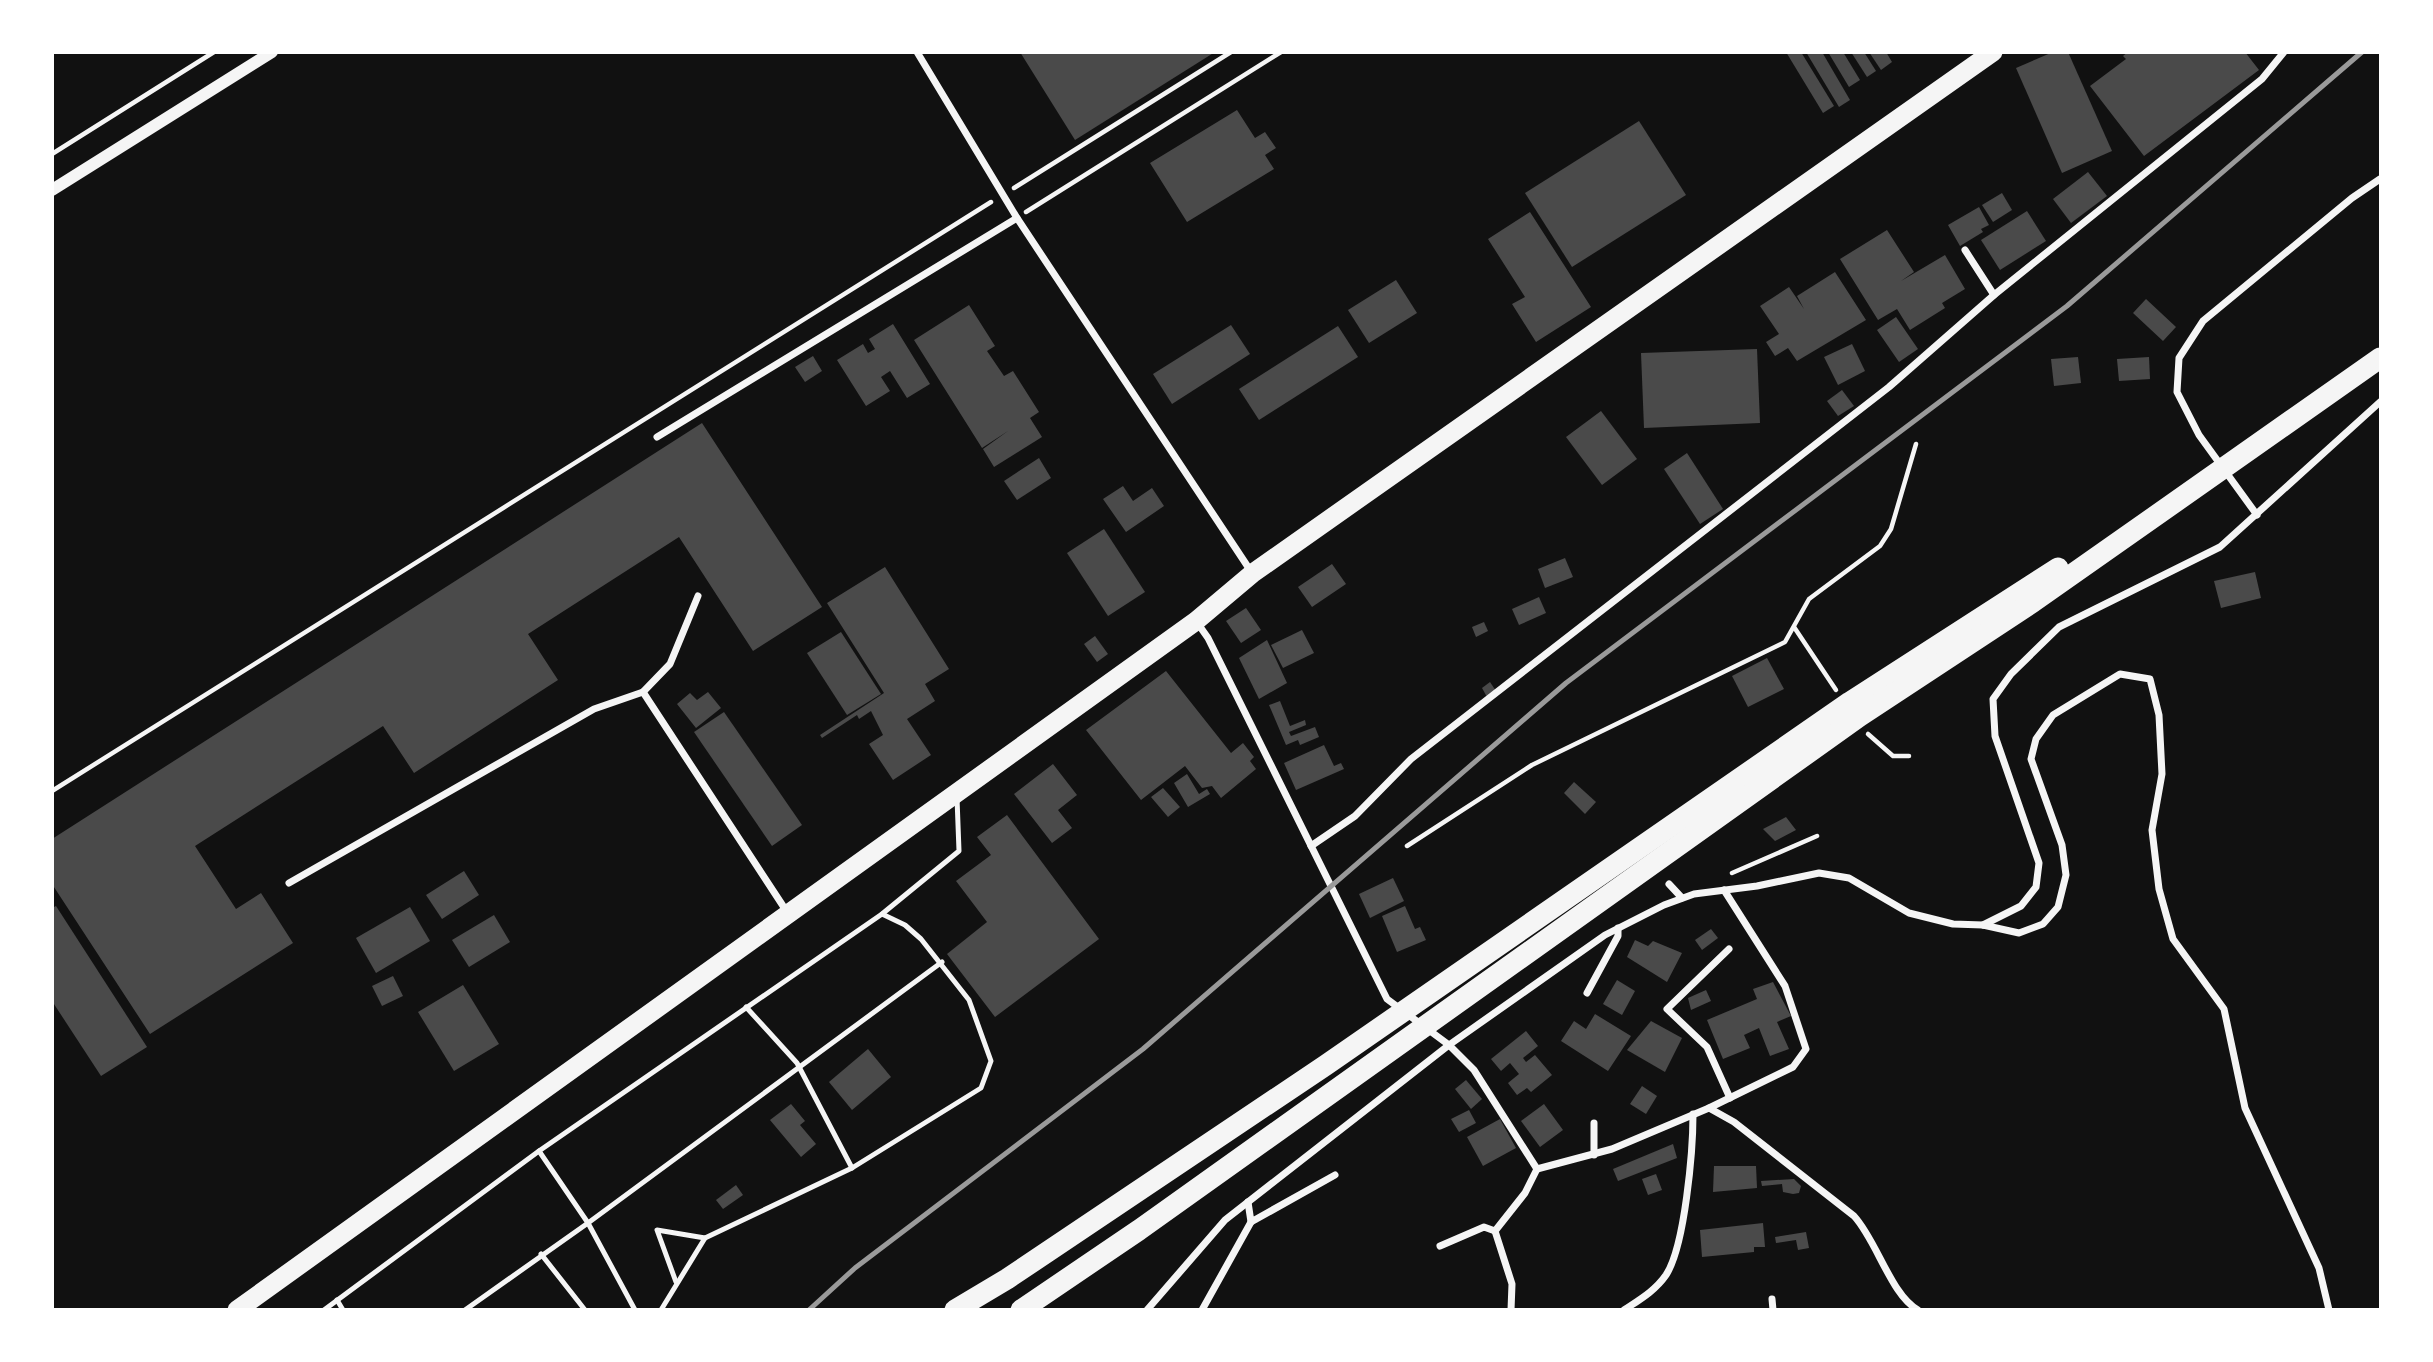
<svg xmlns="http://www.w3.org/2000/svg" width="2433" height="1362" viewBox="0 0 2433 1362" font-family="Figtree,sans-serif">
<rect width="100%" height="100%" fill="#111"/>
<g fill="#4a4a4a">
<polygon points="1020,52 1215,52 1075,140"/>
<polygon points="1786,52 1801,52 1834,106 1823,113"/>
<polygon points="1806,52 1822,52 1850,100 1839,107"/>
<polygon points="1828,52 1843,52 1860,80 1849,87"/>
<polygon points="1851,52 1864,52 1876,71 1867,77"/>
<polygon points="1869,52 1886,52 1892,62 1881,70"/>
<polygon points="2053,52 2068,52 2112,151 2062,173 2016,68"/>
<polygon points="2128,52 2245,52 2259,70 2144,156 2090,86 2126,59 2123,56"/>
<polygon points="1237,110 1255,138 1265,132 1276,148 1265,155 1274,169 1187,222 1150,163"/>
<polygon points="1639,121 1686,195 1572,267 1525,193"/>
<polygon points="2088,172 2107,196 2071,223 2053,199"/>
<polygon points="2002,193 2012,210 1993,222 1982,205"/>
<polygon points="1979,207 1989,225 1981,229 1983,232 1960,246 1948,225"/>
<polygon points="2027,211 2046,241 2000,270 1981,240"/>
<polygon points="1530,212 1591,307 1536,342 1512,304 1525,297 1488,239"/>
<polygon points="1887,230 1914,272 1901,281 1945,255 1965,289 1942,303 1945,308 1910,330 1897,309 1878,320 1840,259"/>
<polygon points="1835,272 1866,320 1797,361 1788,348 1775,356 1766,342 1779,334 1760,306 1789,287 1804,309 1797,296"/>
<polygon points="1396,280 1417,313 1369,343 1348,310"/>
<polygon points="2146,299 2176,327 2163,341 2133,313"/>
<polygon points="969,305 995,346 987,351 1004,376 1013,371 1039,412 1030,418 1042,437 994,467 983,449 1008,431 982,448 914,340"/>
<polygon points="1896,317 1918,349 1899,362 1877,330"/>
<polygon points="893,324 930,384 907,398 890,371 881,377 890,391 866,406 837,360 863,344 868,353 875,349 869,339"/>
<polygon points="1231,325 1250,354 1172,404 1153,374"/>
<polygon points="1338,326 1358,357 1259,420 1239,389"/>
<polygon points="1852,344 1865,371 1838,385 1824,357"/>
<polygon points="1757,349 1760,423 1644,428 1641,353"/>
<polygon points="813,356 822,371 805,382 795,367"/>
<polygon points="2078,357 2081,383 2054,386 2051,359"/>
<polygon points="2149,357 2150,379 2119,381 2117,359"/>
<polygon points="1842,390 1854,406 1838,416 1827,401"/>
<polygon points="1601,411 1637,459 1602,485 1566,437"/>
<polygon points="702,423 822,607 753,651 679,537 528,634 558,680 414,773 383,726 195,846 236,909 261,893 293,943 150,1034 52,884 52,839"/>
<polygon points="1687,453 1723,509 1700,524 1664,469"/>
<polygon points="1039,458 1051,478 1017,500 1004,481"/>
<polygon points="1123,486 1133,501 1152,488 1164,506 1126,532 1103,499"/>
<polygon points="1104,529 1145,592 1108,616 1067,553"/>
<polygon points="1565,558 1573,577 1545,588 1538,569"/>
<polygon points="1332,564 1346,584 1312,607 1298,587"/>
<polygon points="885,567 949,669 925,684 935,701 907,719 931,755 893,780 869,744 883,735 871,711 859,719 857,715 822,738 820,735 884,693 827,603"/>
<polygon points="2255,572 2261,598 2221,608 2214,581"/>
<polygon points="1539,597 1546,613 1519,625 1512,609"/>
<polygon points="1246,608 1261,630 1241,643 1226,621"/>
<polygon points="1484,622 1488,631 1476,637 1472,627"/>
<polygon points="1302,630 1314,653 1283,668 1271,645"/>
<polygon points="841,632 881,694 847,715 807,653"/>
<polygon points="1095,636 1108,654 1097,662 1084,644"/>
<polygon points="1267,640 1287,683 1259,699 1239,658"/>
<polygon points="1767,658 1784,689 1748,707 1732,676"/>
<polygon points="1166,671 1231,753 1243,743 1254,757 1250,761 1256,769 1221,798 1212,786 1202,788 1185,766 1141,800 1086,730"/>
<polygon points="1490,682 1496,691 1487,697 1482,688"/>
<polygon points="708,692 721,708 696,728 677,704 690,693 697,700"/>
<polygon points="1280,701 1290,726 1305,720 1306,725 1289,732 1291,736 1315,727 1319,737 1300,745 1298,740 1286,745 1269,705"/>
<polygon points="724,712 802,825 772,846 694,732"/>
<polygon points="1324,745 1334,766 1341,763 1344,769 1296,790 1284,763"/>
<polygon points="1053,764 1077,795 1058,810 1072,828 1052,843 1014,794"/>
<polygon points="1187,774 1199,794 1207,789 1210,794 1188,807 1174,783"/>
<polygon points="1574,782 1596,802 1585,814 1564,793"/>
<polygon points="1163,788 1180,807 1168,817 1151,797"/>
<polygon points="1007,815 1099,939 995,1017 947,954 987,922 956,881 991,855 977,837"/>
<polygon points="1786,817 1796,830 1775,841 1763,829"/>
<polygon points="464,871 479,895 442,919 426,895"/>
<polygon points="1393,878 1404,901 1370,918 1359,894"/>
<polygon points="56,906 147,1047 101,1076 52,1001 52,908"/>
<polygon points="1405,906 1415,929 1420,927 1426,940 1397,952 1382,916"/>
<polygon points="410,907 430,941 376,973 356,938"/>
<polygon points="494,915 510,942 469,967 452,940"/>
<polygon points="1711,929 1718,938 1702,950 1695,940"/>
<polygon points="1635,940 1648,946 1653,941 1682,953 1667,982 1627,957"/>
<polygon points="393,976 403,996 382,1006 372,986"/>
<polygon points="1617,980 1635,991 1622,1015 1603,1004"/>
<polygon points="1773,982 1791,1016 1777,1022 1789,1049 1770,1056 1759,1028 1744,1035 1750,1048 1723,1059 1707,1020 1757,999 1753,989"/>
<polygon points="463,985 499,1044 454,1071 418,1012"/>
<polygon points="1706,990 1711,1001 1691,1010 1688,998"/>
<polygon points="1595,1014 1631,1036 1608,1071 1561,1041 1574,1021 1586,1029"/>
<polygon points="1651,1021 1682,1038 1665,1072 1627,1050"/>
<polygon points="1526,1031 1538,1046 1523,1058 1526,1062 1535,1055 1552,1075 1531,1092 1527,1088 1517,1095 1508,1083 1519,1074 1510,1063 1501,1071 1491,1059"/>
<polygon points="868,1049 891,1077 852,1110 829,1082"/>
<polygon points="1466,1080 1482,1099 1471,1109 1455,1089"/>
<polygon points="1642,1086 1657,1096 1646,1114 1630,1104"/>
<polygon points="791,1104 805,1121 800,1125 816,1144 801,1157 770,1120"/>
<polygon points="1544,1104 1563,1130 1540,1147 1521,1121"/>
<polygon points="1469,1110 1476,1123 1459,1132 1451,1119"/>
<polygon points="1500,1119 1516,1148 1483,1166 1467,1137"/>
<polygon points="1673,1144 1677,1158 1618,1181 1613,1169"/>
<polygon points="1714,1166 1756,1166 1757,1188 1713,1192"/>
<polygon points="1656,1174 1662,1190 1648,1195 1642,1179"/>
<polygon points="1794,1179 1801,1186 1799,1193 1793,1194 1783,1192 1782,1184 1762,1186 1761,1181"/>
<polygon points="736,1185 743,1195 723,1209 716,1200"/>
<polygon points="1763,1223 1765,1247 1754,1247 1754,1252 1702,1257 1700,1230"/>
<polygon points="1806,1232 1809,1248 1798,1250 1796,1240 1776,1243 1775,1237"/>
</g>
<g fill="none" stroke-linecap="round" stroke-linejoin="round">
<g stroke="#f5f5f5" stroke-width="4.5">
<polyline points="52,154 214,52"/>
<polyline points="1014,188 1231,52"/>
<polyline points="1026,212 1281,52"/>
<polyline points="1794,627 1836,690"/>
<polyline points="1868,734 1893,756 1909,756"/>
<polyline points="52,791 991,202"/>
<polyline points="1407,846 1532,765 1785,642 1809,599 1880,546 1891,529 1916,444"/>
<polyline points="1732,873 1817,836"/>
</g>
<g stroke="#f5f5f5" stroke-width="5">
<polyline points="746,1007 797,1063 852,1168"/>
<polyline points="539,1151 588,1223 635,1310"/>
<polyline points="541,1254 585,1310"/>
<polyline points="676,1282 657,1230 705,1238"/>
<polyline points="337,1300 343,1310"/>
<polyline points="324,1310 539,1151 882,914 959,851 957,798"/>
<polyline points="465,1310 588,1223 942,962"/>
<polyline points="661,1310 705,1238 852,1168 981,1088 991,1061 969,1000 921,939 905,925 882,914"/>
</g>
<g stroke="#f5f5f5" stroke-width="7">
<polyline points="917,52 1017,218 1252,573"/>
<polyline points="1965,250 1994,295"/>
<polyline points="657,437 1017,218"/>
<polyline points="2257,515 2199,435 2177,392 2179,358 2203,321 2352,198 2380,179"/>
<polyline points="1196,621 1208,638 1387,999 1449,1045 1474,1070 1537,1169"/>
<polyline points="643,692 787,912"/>
<polyline points="1311,846 1355,816 1411,759 1889,387 1994,295 2262,79 2284,52"/>
<polyline points="289,883 594,709 643,692 670,664 698,596"/>
<polyline points="1669,884 1682,898"/>
<polyline points="1983,925 2021,906 2036,887 2039,863 1995,736 1993,699 2011,674 2059,627 2220,547 2380,402"/>
<polyline points="1729,949 1667,1009 1707,1047 1730,1098"/>
<polyline points="1587,993 1618,936 1618,928"/>
<polyline points="1709,1108 1793,1067 1806,1049 1785,986 1724,890"/>
<polyline points="1594,1123 1594,1155"/>
<path d="M1537,1169L1612,1149L1709,1108L1734,1122L1854,1216C1877,1241 1891,1295 1918,1310"/>
<polyline points="1248,1202 1251,1222 1335,1175"/>
<polyline points="1440,1246 1484,1227 1495,1231"/>
<polyline points="1772,1299 1773,1310"/>
<polyline points="1147,1310 1225,1220 1449,1045 1605,935 1664,905 1694,894 1757,886 1819,873 1849,878 1909,913 1953,924 1983,925 2019,933 2043,924 2058,907 2066,875 2062,845 2031,759 2036,739 2053,715 2120,674 2150,679 2159,715 2162,774 2152,830 2159,889 2173,939 2224,1009 2245,1108 2319,1268 2329,1310"/>
<polyline points="1202,1310 1251,1222"/>
<polyline points="1511,1310 1512,1284 1495,1231 1525,1193 1537,1169"/>
<path d="M1624,1310C1639,1300 1655,1291 1666,1275C1685,1246 1693,1150 1693,1114"/>
</g>
<polyline stroke="#f5f5f5" stroke-width="12" points="52,190 272,52"/>
<polyline stroke="#f5f5f5" stroke-width="19" points="237,1310 1196,621 1253,573 1993,52"/>
<g stroke="#f5f5f5" stroke-width="21">
<polyline points="955,1310 1007,1279 1326,1065 1850,702 2058,568"/>
<polyline points="1021,1310 1139,1230 1860,716 2033,602 2380,358"/>
</g>
<polyline stroke="#9a9a9a" stroke-width="5" points="809,1310 855,1268 1143,1049 1566,683 2067,306 2362,52"/>
</g>
<rect width="2433" height="1362" fill="none" stroke="#ffffff" stroke-width="108"/>
</svg>
